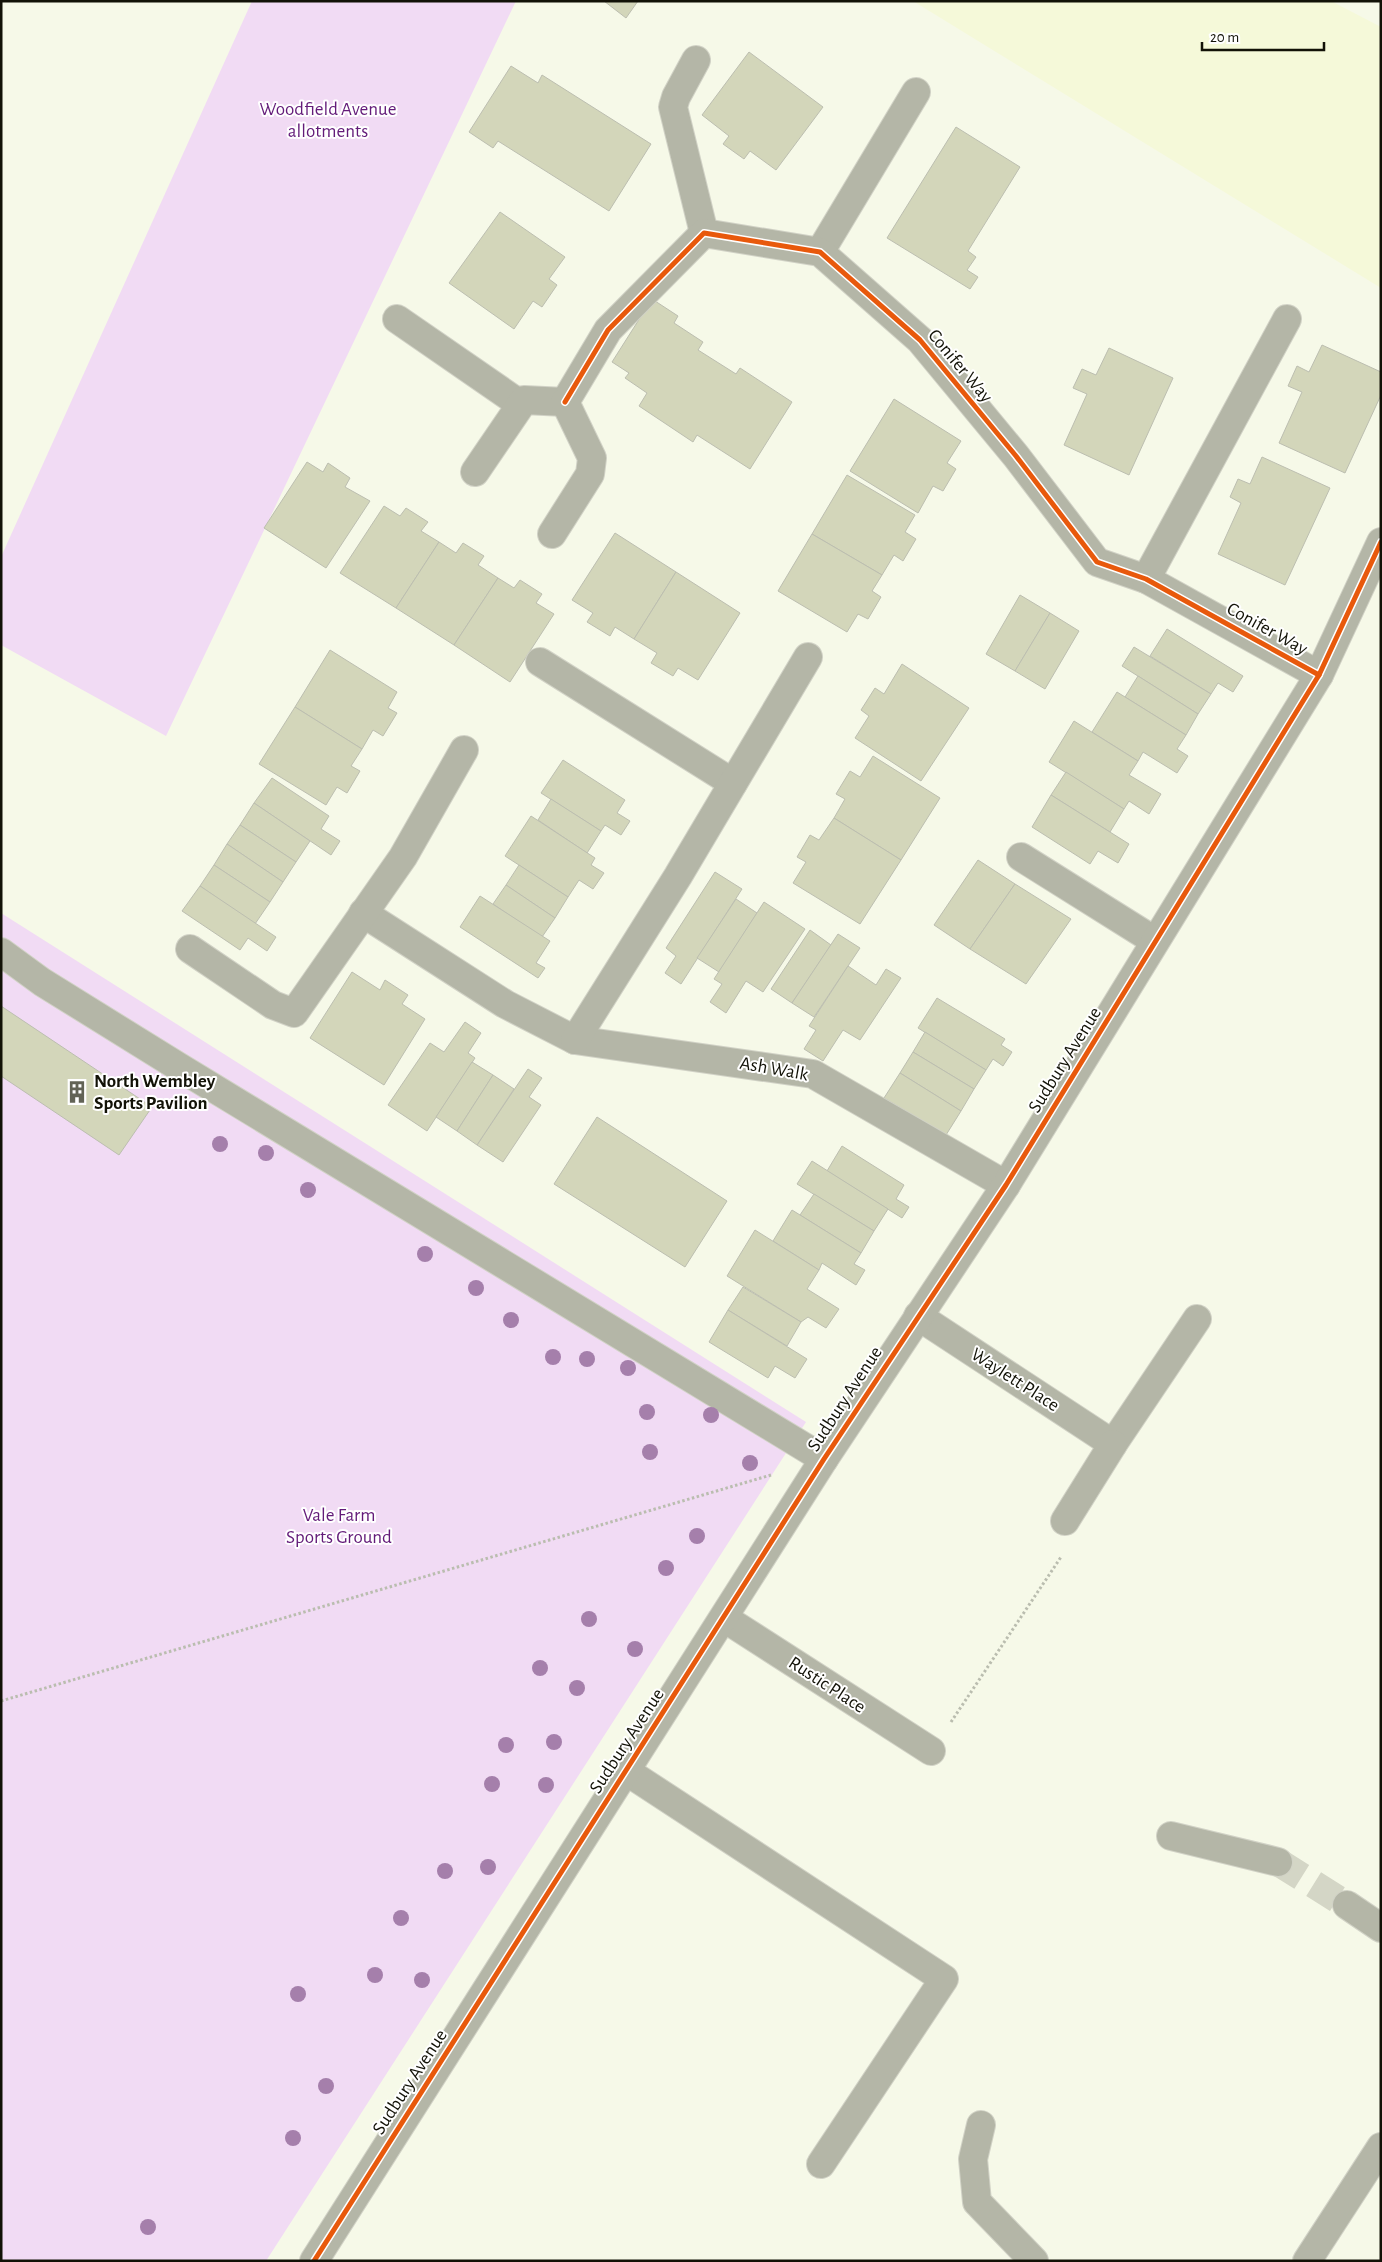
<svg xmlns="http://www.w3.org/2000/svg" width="1382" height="2262" viewBox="0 0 1382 2262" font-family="'Alegreya Sans',sans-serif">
<rect width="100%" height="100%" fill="#f6f9e8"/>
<polygon fill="#f5f9d9" points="913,1 1331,1 1381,27 1381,288"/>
<g fill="#f1dbf4">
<polygon points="252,1 516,1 166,736 1,645 1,557"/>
<polygon points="1,913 806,1422 266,2261 1,2261"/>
</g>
<g fill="#d3d6ba" stroke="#bcbeb0">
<polygon points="604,1 638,1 626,18"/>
<polygon points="749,52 823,107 776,170 750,151 744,159 723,144 729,136 702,115"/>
<polygon points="511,66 538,83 542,75 651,144 609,211 498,141 493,148 469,132"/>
<polygon points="956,127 1020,167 968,251 976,257 967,270 978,277 970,289 887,238"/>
<polygon points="500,212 565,257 549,279 557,285 542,307 533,301 514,329 449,283"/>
<polygon points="652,299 678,316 674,323 703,342 698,350 736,374 740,368 792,402 750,469 697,435 693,442 639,406 647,393 625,378 629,373 612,362"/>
<polygon points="1322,345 1381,372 1381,395 1345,473 1279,443 1302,392 1288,386 1297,366 1309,372"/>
<polygon points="1109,348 1173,378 1129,475 1064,445 1087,394 1073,388 1082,369 1096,375"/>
<polygon points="894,399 961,441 947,463 956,469 943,491 933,486 918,513 850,471"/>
<polygon points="1262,457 1330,488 1285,585 1218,554 1241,503 1230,497 1238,479 1250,484"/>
<polygon points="307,462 323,472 328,463 350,478 345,487 370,501 326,568 264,528"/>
<polygon points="847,475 915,515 905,532 916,539 903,561 894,555 882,575 812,534"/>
<polygon points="384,506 400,516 406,508 428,522 421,531 439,542 396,608 340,573"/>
<polygon points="615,533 676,572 634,639 615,627 610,636 587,622 593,613 572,600"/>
<polygon points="812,534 882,575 872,591 881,597 868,619 858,614 847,632 778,591"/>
<polygon points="439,542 456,553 463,543 484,556 478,565 498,578 454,645 396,608"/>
<polygon points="676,572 740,613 698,680 678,668 673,676 651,663 657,653 634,639"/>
<polygon points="498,578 514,588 520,580 542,594 536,603 554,614 510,682 454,645"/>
<polygon points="1020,595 1050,613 1015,671 986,654"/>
<polygon points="1050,613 1079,631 1045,689 1015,671"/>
<polygon points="1167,629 1243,676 1233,692 1218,683 1211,694 1150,656"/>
<polygon points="1134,647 1211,694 1198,714 1122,666"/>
<polygon points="330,650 397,692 388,708 397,713 383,736 373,730 362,749 295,707"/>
<polygon points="902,664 969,708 921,781 855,738 869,716 861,710 875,688 884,694"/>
<polygon points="1138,676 1198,714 1186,735 1125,697"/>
<polygon points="1117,692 1186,735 1177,749 1188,756 1177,773 1143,752 1138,761 1092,732"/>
<polygon points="295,707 362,749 351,766 360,771 347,793 337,787 326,805 259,764"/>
<polygon points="1074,721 1138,761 1129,775 1161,794 1149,814 1129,801 1124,809 1049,762"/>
<polygon points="873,756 940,798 901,860 834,818 845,799 836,794 850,771 860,777"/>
<polygon points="563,760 625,800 617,813 630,821 621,835 605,825 601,831 541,793"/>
<polygon points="1066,772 1124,809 1110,832 1051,795"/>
<polygon points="272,778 329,816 321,829 340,841 331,855 254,803"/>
<polygon points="1051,795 1129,844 1118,863 1098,851 1090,864 1032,827"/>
<polygon points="551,799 601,831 587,853 538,820"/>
<polygon points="254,803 310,841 296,862 240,825"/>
<polygon points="531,816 595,858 591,865 604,873 593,889 579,880 568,897 505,856"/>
<polygon points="834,818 901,860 860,924 793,883 806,862 797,857 810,835 819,840"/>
<polygon points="240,825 296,862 283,882 227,844"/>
<polygon points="227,844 283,882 270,902 214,865"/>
<polygon points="978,860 1015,884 970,949 934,925"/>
<polygon points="214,865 270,902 255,924 200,886"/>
<polygon points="519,865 568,897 555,918 506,885"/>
<polygon points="715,872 742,889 681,984 665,973 676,956 666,948"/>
<polygon points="1015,884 1071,919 1026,984 970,949"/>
<polygon points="506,885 555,918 542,937 493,904"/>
<polygon points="200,886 276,937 267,951 248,938 240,950 182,911"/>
<polygon points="480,896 550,941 536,963 545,968 538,978 460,927"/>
<polygon points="736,899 757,913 719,972 697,958"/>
<polygon points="764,902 805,929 763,992 746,981 726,1013 710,1002 722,984 714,979"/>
<polygon points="810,930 831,945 792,1003 771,989"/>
<polygon points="838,934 860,948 814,1017 792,1003"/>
<polygon points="848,966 876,985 886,969 901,978 860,1040 843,1030 823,1061 804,1049 816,1030 809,1026"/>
<polygon points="352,972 380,990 385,980 408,995 402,1004 425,1019 384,1085 310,1038"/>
<polygon points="937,998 1005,1039 1001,1045 1012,1052 1003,1066 993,1059 986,1070 918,1028"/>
<polygon points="1,1006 152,1107 119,1155 1,1076"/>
<polygon points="465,1022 481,1033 468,1053 475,1058 427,1131 388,1105 430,1043 444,1052"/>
<polygon points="925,1032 986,1070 974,1089 913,1052"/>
<polygon points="913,1052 974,1089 961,1111 900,1073"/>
<polygon points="472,1062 493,1075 457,1131 436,1117"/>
<polygon points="528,1069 542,1078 529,1097 541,1105 503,1162 477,1145"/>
<polygon points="900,1073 961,1111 946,1135 884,1098"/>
<polygon points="493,1075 514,1089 477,1145 457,1131"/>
<polygon points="597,1117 727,1201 685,1267 554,1184"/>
<polygon points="842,1146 904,1185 896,1199 909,1207 902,1218 827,1171"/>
<polygon points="812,1161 888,1209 874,1231 797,1184"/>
<polygon points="814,1194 874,1231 861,1253 800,1215"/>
<polygon points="792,1210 861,1253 854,1264 865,1270 856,1285 822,1263 819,1270 773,1241"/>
<polygon points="755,1230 819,1270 807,1289 839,1309 826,1328 808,1317 801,1322 727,1276"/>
<polygon points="743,1287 801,1322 787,1346 728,1310"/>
<polygon points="728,1310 807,1359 795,1378 775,1366 768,1378 709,1342"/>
</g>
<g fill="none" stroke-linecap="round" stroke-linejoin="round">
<polyline stroke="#d4d6c6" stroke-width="28" stroke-dasharray="28 14" stroke-linecap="butt" points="1278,1862 1347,1905"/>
<defs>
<g id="minor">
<polyline points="696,60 676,97 673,107 704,233"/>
<polyline points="820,252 916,92"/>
<polyline points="397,319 520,404"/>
<polyline points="565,402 608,330 704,233 820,252 920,340 1016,456 1097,562 1146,579 1319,675"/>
<polyline points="475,472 524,400 565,402"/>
<polyline points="552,534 590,474 592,458 565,402"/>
<polyline points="1146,579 1287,319"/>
<polyline points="540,662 733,783"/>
<polyline points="1021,857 1155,941"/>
<polyline points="363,913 505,1004 575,1040 813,1074 1006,1185"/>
<polyline points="190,949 273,1005 294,1013 403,857 464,750"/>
<polyline points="1,952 42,982 179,1067 824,1459"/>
<polyline points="575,1040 678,876 808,657"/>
<polyline points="918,1316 1113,1444 1197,1319"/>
<polyline points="1065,1521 1113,1444"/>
<polyline points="724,1618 931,1751"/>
<polyline points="626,1771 944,1979 821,2164"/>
<polyline points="1171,1836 1278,1862"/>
<polyline points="1347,1905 1381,1928"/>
<polyline points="981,2125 973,2159 977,2202 1034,2261"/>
<polyline points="314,2261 824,1459 1006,1185 1319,675 1381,542"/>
<polyline points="1307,2261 1381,2147"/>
</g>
</defs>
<use href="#minor" stroke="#d1d2c6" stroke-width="30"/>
<g stroke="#babdaf" stroke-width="3" stroke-dasharray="2.5 2.5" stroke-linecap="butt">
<polyline points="1,1701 771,1475"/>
<polyline points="951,1722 1061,1557"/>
</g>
<use href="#minor" stroke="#b4b6a7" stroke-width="28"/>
<defs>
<g id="cycleway">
<polyline points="565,402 608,330 704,233 820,252 920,340 1016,456 1097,562 1146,579 1319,675"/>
<polyline points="314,2261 824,1459 1006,1185 1319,675 1381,542"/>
</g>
</defs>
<use href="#cycleway" stroke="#fff" stroke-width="8"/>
<use href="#cycleway" stroke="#e8590c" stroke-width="5"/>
</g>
<g fill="#a57fab">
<circle cx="220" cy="1144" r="8"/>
<circle cx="266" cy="1153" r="8"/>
<circle cx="308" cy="1190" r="8"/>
<circle cx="425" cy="1254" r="8"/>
<circle cx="476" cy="1288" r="8"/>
<circle cx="511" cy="1320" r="8"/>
<circle cx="553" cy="1357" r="8"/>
<circle cx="587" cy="1359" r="8"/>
<circle cx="628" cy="1368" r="8"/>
<circle cx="647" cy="1412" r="8"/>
<circle cx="711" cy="1415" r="8"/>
<circle cx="650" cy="1452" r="8"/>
<circle cx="750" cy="1463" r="8"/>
<circle cx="697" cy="1536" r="8"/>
<circle cx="666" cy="1568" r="8"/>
<circle cx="589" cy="1619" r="8"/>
<circle cx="635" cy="1649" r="8"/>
<circle cx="540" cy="1668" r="8"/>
<circle cx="577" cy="1688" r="8"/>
<circle cx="554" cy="1742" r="8"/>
<circle cx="506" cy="1745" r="8"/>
<circle cx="492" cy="1784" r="8"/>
<circle cx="546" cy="1785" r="8"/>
<circle cx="488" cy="1867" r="8"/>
<circle cx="445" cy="1871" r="8"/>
<circle cx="401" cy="1918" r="8"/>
<circle cx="375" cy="1975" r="8"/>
<circle cx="422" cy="1980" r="8"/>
<circle cx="298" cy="1994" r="8"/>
<circle cx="326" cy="2086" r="8"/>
<circle cx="293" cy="2138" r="8"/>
<circle cx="148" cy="2227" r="8"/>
</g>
<defs>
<symbol id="building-bare" viewBox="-9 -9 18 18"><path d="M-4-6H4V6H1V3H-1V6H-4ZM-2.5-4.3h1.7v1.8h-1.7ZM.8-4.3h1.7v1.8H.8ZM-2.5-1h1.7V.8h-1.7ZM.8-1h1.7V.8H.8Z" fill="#626356" stroke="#fff" stroke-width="2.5" paint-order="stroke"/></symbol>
</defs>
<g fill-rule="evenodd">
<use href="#building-bare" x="61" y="1076" width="32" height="32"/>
</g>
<g text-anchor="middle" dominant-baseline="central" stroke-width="4" stroke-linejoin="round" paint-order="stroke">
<g font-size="19" fill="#631b79" stroke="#fff">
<text x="328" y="109">Woodfield Avenue<tspan x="328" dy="22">allotments</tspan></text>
<text x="339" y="1515">Vale Farm<tspan x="339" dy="22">Sports Ground</tspan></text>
</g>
<g font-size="19" fill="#121207" stroke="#fff">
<text transform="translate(960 366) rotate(50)">Conifer Way</text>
<text transform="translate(1267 629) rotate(29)">Conifer Way</text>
<text transform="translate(1065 1060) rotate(-58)">Sudbury Avenue</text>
<text transform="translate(774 1069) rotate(10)">Ash Walk</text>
<text transform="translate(1015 1380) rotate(33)">Waylett Place</text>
<text transform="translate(845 1399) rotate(-57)">Sudbury Avenue</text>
<text transform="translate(827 1685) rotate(33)">Rustic Place</text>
<text transform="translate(627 1741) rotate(-57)">Sudbury Avenue</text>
<text transform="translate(410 2082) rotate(-57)">Sudbury Avenue</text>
</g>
<g font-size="19" font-weight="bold" fill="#121207" stroke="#fff" text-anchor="start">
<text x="94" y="1081">North Wembley<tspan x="94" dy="22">Sports Pavilion</tspan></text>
</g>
</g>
<rect width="1382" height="2262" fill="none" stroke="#121207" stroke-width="5"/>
<path d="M1202 42v8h122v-8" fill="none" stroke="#121207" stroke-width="2.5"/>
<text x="1210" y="42" font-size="15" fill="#121207" stroke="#ffffff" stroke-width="4" paint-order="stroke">20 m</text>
</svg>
